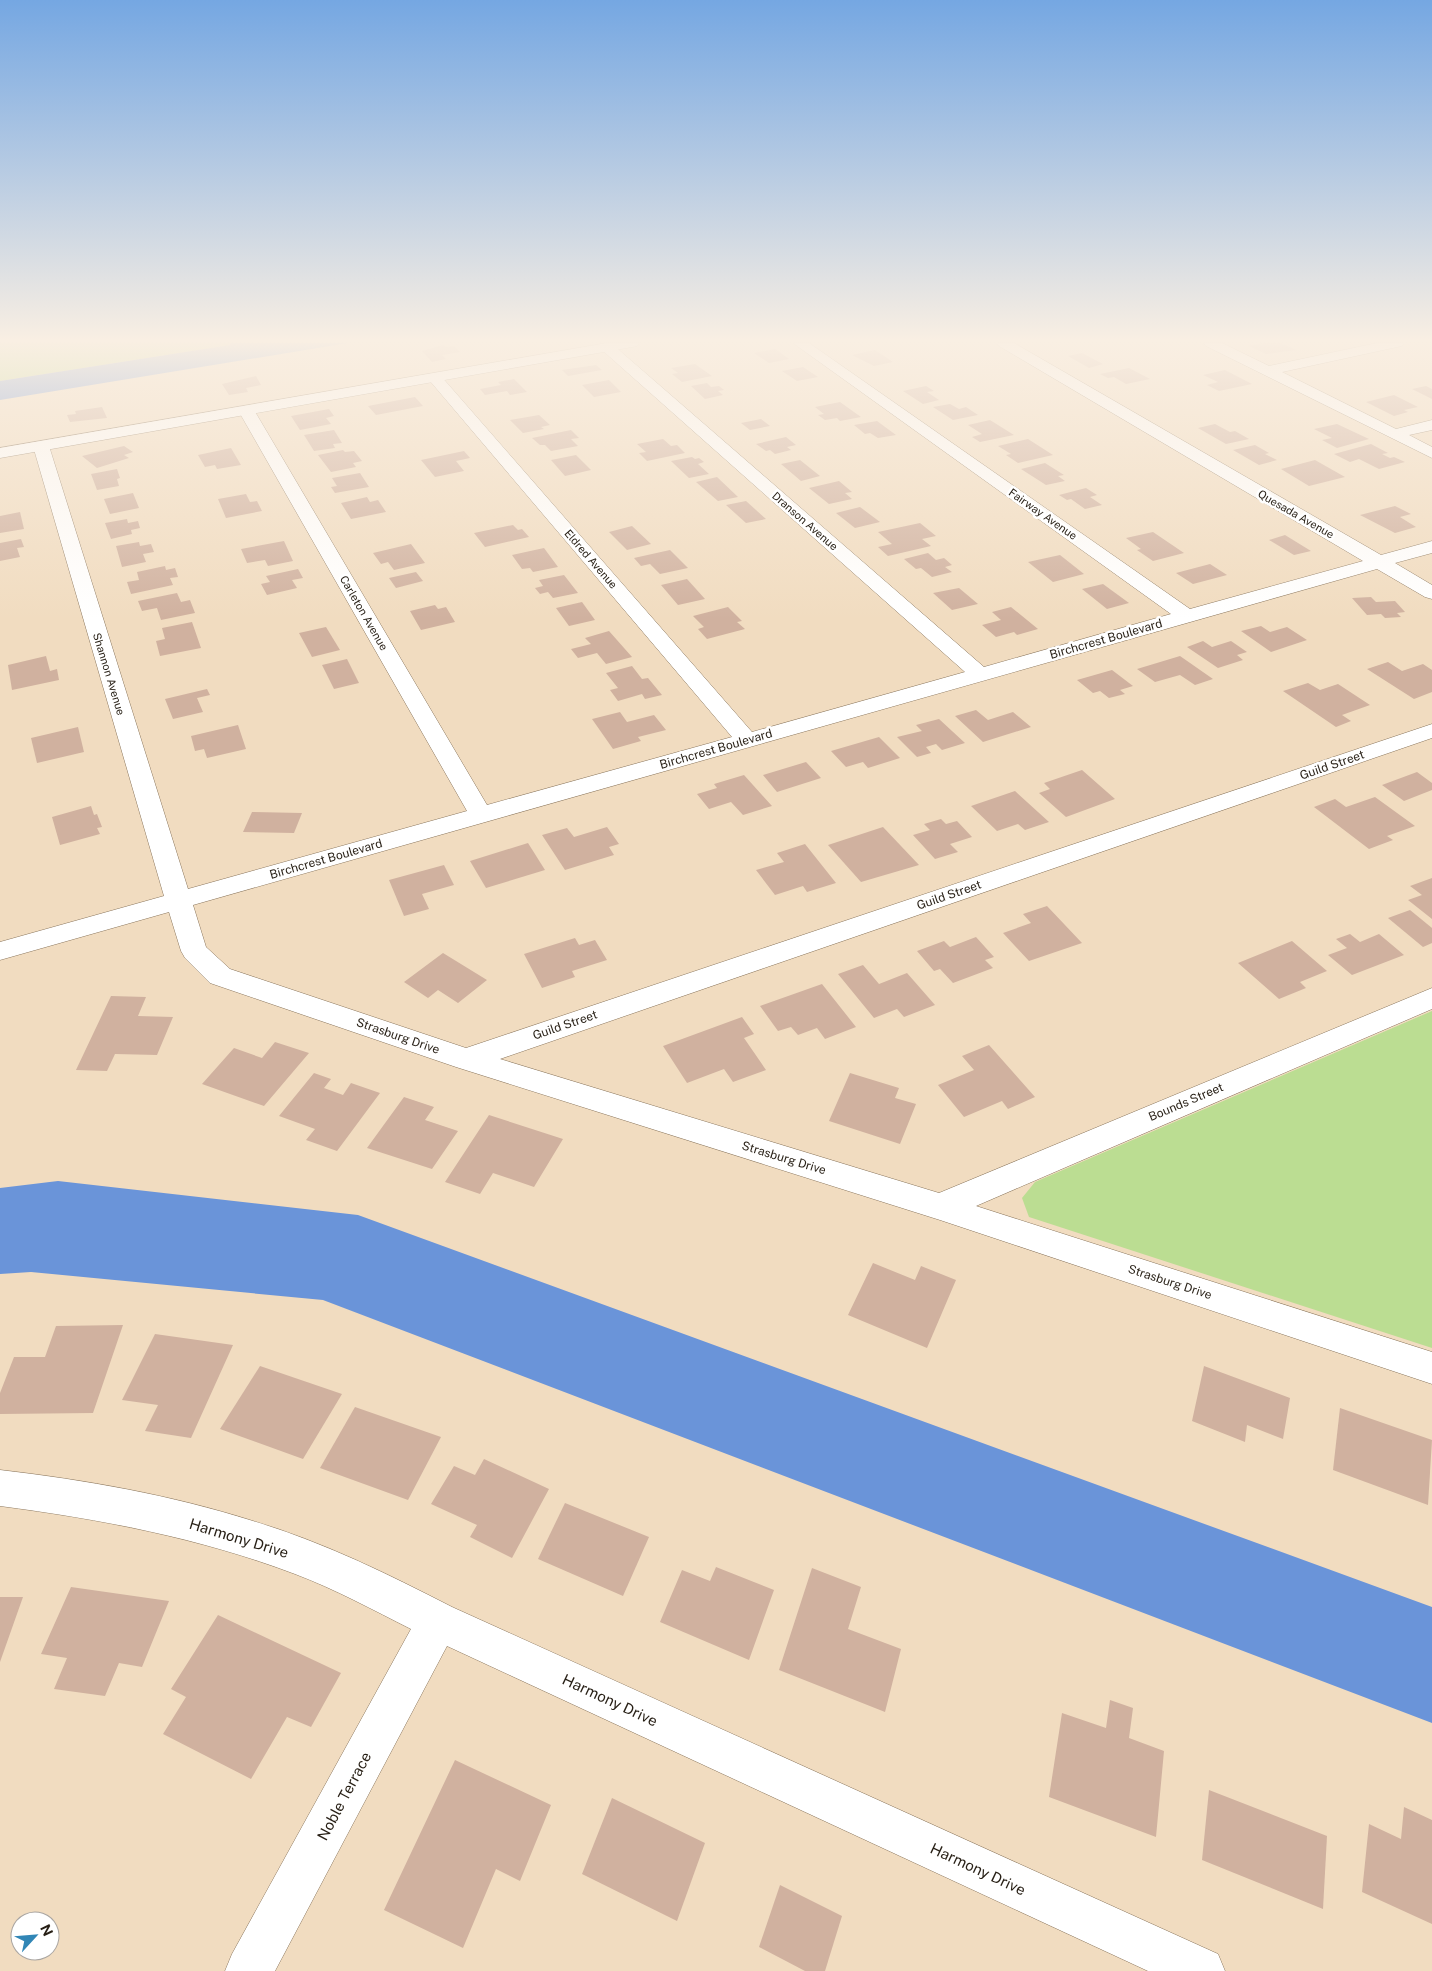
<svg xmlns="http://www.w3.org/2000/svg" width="1432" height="1971" viewBox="0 0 1432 1971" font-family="'Public Sans',sans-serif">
<rect width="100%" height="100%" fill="#f1dcc0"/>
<g fill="#bbdd92">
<polygon points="0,343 230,343 231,345 0,381"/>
<polygon points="1432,1011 1432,1348 1029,1217 1022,1198 1035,1182"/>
</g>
<g fill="#6a94d9">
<polygon points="230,343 348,343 0,400 0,381 230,345"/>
<polygon points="58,1181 358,1215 1432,1607 1432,1723 323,1300 31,1272 0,1274 0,1188"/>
</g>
<g fill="#d0b19f">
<polygon points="1263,343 1281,343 1296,350 1266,354 1249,346"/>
<polygon points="443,345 446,347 454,346 460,352 442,355 446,359 432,362 422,351"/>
<polygon points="775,349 789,359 769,363 754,353"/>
<polygon points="875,350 893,362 874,366 852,355"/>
<polygon points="1082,353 1103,364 1089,368 1068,356"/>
<polygon points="695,364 712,376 682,382 672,374 678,373 671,368"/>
<polygon points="596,365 602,370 568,376 562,370"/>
<polygon points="803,367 818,377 797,381 782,371"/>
<polygon points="1129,368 1150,379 1126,384 1114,377 1108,378 1100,374"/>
<polygon points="1225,370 1252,384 1219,391 1207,385 1218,382 1203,375"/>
<polygon points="256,376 261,385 246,388 248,392 229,395 222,384"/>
<polygon points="514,379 527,392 510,395 507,391 485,395 480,389 501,385 498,382"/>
<polygon points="609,380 621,392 594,397 582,385"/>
<polygon points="707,383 711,387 719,386 724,390 718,391 723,395 705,399 691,386"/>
<polygon points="926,386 934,391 927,392 939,400 923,404 903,391"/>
<polygon points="1426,386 1432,389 1432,399 1412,389"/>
<polygon points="1394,395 1418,407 1404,410 1408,412 1394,416 1366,402"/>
<polygon points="415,397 423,406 376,415 368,406"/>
<polygon points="840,402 861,417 840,421 837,418 825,420 818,415 824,414 815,407"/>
<polygon points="950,404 959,409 966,407 978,415 953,420 933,407"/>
<polygon points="102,407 107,418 70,422 67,415 76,414 75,411"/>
<polygon points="329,409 334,416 326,418 331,424 300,430 291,416"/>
<polygon points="539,415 550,425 541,427 544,429 523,433 510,420"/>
<polygon points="761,419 770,426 750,430 741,423"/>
<polygon points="990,420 1014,435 980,442 972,437 982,434 968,425"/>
<polygon points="877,421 896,435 878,438 870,433 865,434 854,425"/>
<polygon points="1215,424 1230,432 1235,431 1249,439 1226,444 1198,428"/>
<polygon points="1337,424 1369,439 1337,448 1322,440 1332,438 1314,429"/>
<polygon points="334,430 342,443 333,444 335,448 314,451 304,435"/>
<polygon points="571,430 579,438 571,439 578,446 551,451 545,445 540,445 532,438"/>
<polygon points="786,437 796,445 787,447 791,450 775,454 770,450 766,451 756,444"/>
<polygon points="663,439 671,446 677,445 685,453 647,461 639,453 646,452 637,444"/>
<polygon points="1028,439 1053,455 1018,463 1006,455 1011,454 998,446"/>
<polygon points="1371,444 1388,453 1382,454 1390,458 1394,457 1405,462 1379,469 1359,459 1350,462 1334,454"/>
<polygon points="1255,445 1269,453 1265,454 1277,460 1259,465 1233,450"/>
<polygon points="124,446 133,452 124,455 129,458 97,468 82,456"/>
<polygon points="231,448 241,465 217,469 215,465 205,467 198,455"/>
<polygon points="343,450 345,452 354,451 362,461 353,463 356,467 331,472 318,455"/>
<polygon points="464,451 470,458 456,461 464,471 435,477 421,460"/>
<polygon points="576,455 591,470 565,476 551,460"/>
<polygon points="692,457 695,459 699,458 704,462 698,464 709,474 689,478 671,461"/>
<polygon points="800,460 820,476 801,481 781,464"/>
<polygon points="1315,460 1345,477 1309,486 1281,469"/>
<polygon points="1045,463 1064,475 1058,476 1065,481 1046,485 1021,469"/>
<polygon points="117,469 120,478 117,479 119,486 97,490 91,474"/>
<polygon points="360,473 369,487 335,493 331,487 337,486 332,478"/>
<polygon points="717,477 738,497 718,501 696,482"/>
<polygon points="839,481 852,492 845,493 852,499 829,504 809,488"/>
<polygon points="1086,488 1097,495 1090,497 1102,505 1085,509 1071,499 1067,500 1059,495"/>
<polygon points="133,493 139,508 110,514 104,499"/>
<polygon points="246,494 250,502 257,501 262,511 226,518 218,499"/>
<polygon points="367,497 370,502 378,500 386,512 351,519 341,503"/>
<polygon points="746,501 766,519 746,523 726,505"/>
<polygon points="1395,506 1411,514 1400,517 1416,527 1395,533 1360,515"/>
<polygon points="860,507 880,522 855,528 836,513"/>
<polygon points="20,512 24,529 0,533 0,516"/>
<polygon points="127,519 128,523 138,521 140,528 131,530 132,534 111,539 105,523"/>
<polygon points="920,523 936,536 922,539 931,546 888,556 878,547 892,544 878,532"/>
<polygon points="513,525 518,530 522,529 529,537 485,547 474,533"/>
<polygon points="632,526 651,544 627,550 609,532"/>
<polygon points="1153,532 1184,553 1153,561 1137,550 1141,549 1126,538"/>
<polygon points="1285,535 1311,551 1294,555 1269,540"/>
<polygon points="21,539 24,547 17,548 20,557 0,561 0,543"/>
<polygon points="284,541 293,561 268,566 265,560 247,563 241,549"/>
<polygon points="139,542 140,546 151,544 154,552 143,554 146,562 122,567 116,546"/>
<polygon points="411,544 425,563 394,570 388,562 381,564 373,553"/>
<polygon points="544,548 558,567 533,572 530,568 522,569 512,555"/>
<polygon points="670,550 688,568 660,574 650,564 641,566 634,558"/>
<polygon points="928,553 936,560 944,558 952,565 945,567 952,572 932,577 921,568 916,569 904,559"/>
<polygon points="1060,555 1084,574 1053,582 1028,562"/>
<polygon points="1210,564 1227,575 1193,584 1176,573"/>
<polygon points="165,566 166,570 175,568 178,577 170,578 173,585 131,594 127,582 139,580 137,572"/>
<polygon points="298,569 303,578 292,580 297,588 267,595 261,584 270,582 266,576"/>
<polygon points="416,572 423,581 396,588 389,578"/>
<polygon points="564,575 578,593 553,598 548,592 540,594 535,588 543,586 539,580"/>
<polygon points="687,579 705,599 678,605 661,585"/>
<polygon points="1103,584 1129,603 1107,609 1082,589"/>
<polygon points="959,588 978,604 952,610 933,593"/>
<polygon points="177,593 181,602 190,600 195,613 161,620 157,608 142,611 138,601"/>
<polygon points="1371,597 1376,602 1395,601 1405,612 1397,613 1401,617 1385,618 1381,614 1367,615 1352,598"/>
<polygon points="582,602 595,620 569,626 556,608"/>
<polygon points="435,605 438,609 446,607 455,622 421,630 410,611"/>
<polygon points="728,607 742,621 737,622 745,629 707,639 698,629 704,627 693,616"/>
<polygon points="1011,607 1038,629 1017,635 1014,632 996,637 982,625 1001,620 992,612"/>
<polygon points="192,622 201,648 160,656 156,641 165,639 162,628"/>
<polygon points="1261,626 1270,632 1287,627 1307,640 1271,652 1241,631"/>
<polygon points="326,627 340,650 312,657 299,633"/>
<polygon points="609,631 632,657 606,664 597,653 578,658 571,649 591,644 585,638"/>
<polygon points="1203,641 1212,647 1231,641 1247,652 1237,655 1243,660 1218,668 1187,647"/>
<polygon points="46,656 50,671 57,669 59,680 12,690 8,665"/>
<polygon points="1180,656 1213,679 1195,685 1180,675 1155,682 1137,669"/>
<polygon points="347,659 359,683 334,689 322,665"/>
<polygon points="1388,662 1402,671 1423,664 1432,670 1432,692 1414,699 1367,669"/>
<polygon points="632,666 642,679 648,678 662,695 645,699 642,694 618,701 610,690 618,688 606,673"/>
<polygon points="1112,670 1133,686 1120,690 1125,694 1109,698 1100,691 1093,693 1077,680"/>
<polygon points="1308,683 1320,690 1338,684 1370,705 1342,715 1351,721 1336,727 1283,691"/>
<polygon points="207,689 210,695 197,698 203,712 173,719 165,699"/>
<polygon points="976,710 988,720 1013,712 1031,727 983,742 955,716"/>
<polygon points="620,712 627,722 654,715 666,730 638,737 641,741 613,749 592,719"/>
<polygon points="939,719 965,743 942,750 936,744 926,747 931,753 917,757 897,737 922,731 916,725"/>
<polygon points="238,725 246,749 207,758 204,749 195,751 191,736"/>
<polygon points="78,727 84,752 37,763 31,738"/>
<polygon points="879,737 900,758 868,768 863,762 846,767 831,751"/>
<polygon points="806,762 821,778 777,792 763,775"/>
<polygon points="1082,770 1115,799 1066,817 1039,793 1050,789 1044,783"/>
<polygon points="1417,772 1432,783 1432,790 1404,801 1382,785"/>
<polygon points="744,775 772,806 743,815 731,802 709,809 697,794 717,788 714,784"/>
<polygon points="1015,791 1049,822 1025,830 1018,824 997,831 971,806"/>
<polygon points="1375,797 1415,826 1387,836 1393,840 1369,849 1314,807 1335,799 1346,807"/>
<polygon points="91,806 94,815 97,814 102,827 97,828 100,834 60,845 52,817"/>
<polygon points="252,812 302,813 294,833 243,832"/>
<polygon points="941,819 946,824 957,821 972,837 950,844 958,852 935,859 913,835 930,830 924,824"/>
<polygon points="607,827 619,844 609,847 614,855 565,870 542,835 567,828 574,837"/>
<polygon points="883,827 919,865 861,882 828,845"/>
<polygon points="528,843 545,870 486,888 470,861"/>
<polygon points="805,844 836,883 807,892 803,886 775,895 756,870 784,862 777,853"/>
<polygon points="444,865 454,885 422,894 429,909 404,916 389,880"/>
<polygon points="1432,878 1432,919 1408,900 1422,895 1410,886"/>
<polygon points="1047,906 1082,943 1029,961 1003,933 1031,923 1023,914"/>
<polygon points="1410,910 1432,928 1432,943 1423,947 1388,918"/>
<polygon points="1350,934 1360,942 1379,934 1404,955 1352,975 1328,955 1347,948 1336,939"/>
<polygon points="976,937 994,957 985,960 993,968 953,983 940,969 934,971 917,951 944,941 950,947"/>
<polygon points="575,938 579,945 595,940 607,960 572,971 575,977 542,988 524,954"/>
<polygon points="1292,941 1327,971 1300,982 1306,988 1279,999 1238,963"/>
<polygon points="443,953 487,980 458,1003 438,990 428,998 404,982"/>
<polygon points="863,965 879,984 907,973 935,1005 904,1017 897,1009 874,1018 838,974"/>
<polygon points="822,984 856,1027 825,1039 817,1028 798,1035 791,1027 778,1031 760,1006"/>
<polygon points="111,996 146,997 138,1016 173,1017 157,1055 115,1054 107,1071 76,1070"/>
<polygon points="742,1017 754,1034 744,1038 766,1070 733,1082 724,1069 687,1083 663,1046"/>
<polygon points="275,1042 309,1053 264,1106 202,1084 234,1048 262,1058"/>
<polygon points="989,1045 1035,1097 1008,1109 1002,1101 964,1117 938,1085 974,1070 962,1056"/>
<polygon points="314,1073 331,1079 324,1088 343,1095 351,1083 380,1093 337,1151 306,1140 315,1129 279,1116"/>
<polygon points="850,1073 899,1088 895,1098 916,1104 900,1144 829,1121"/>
<polygon points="404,1097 434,1107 425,1120 458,1131 432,1169 367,1148"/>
<polygon points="489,1115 563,1139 534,1187 493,1173 480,1194 445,1182"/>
<polygon points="873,1263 915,1280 921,1266 956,1280 927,1348 848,1315"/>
<polygon points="123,1325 93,1413 0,1414 0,1393 14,1357 45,1357 56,1326"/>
<polygon points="155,1334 233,1345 191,1438 145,1431 158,1405 122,1400"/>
<polygon points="260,1366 342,1394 303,1459 220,1429"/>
<polygon points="1204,1366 1290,1398 1283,1439 1247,1425 1245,1442 1192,1421"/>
<polygon points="355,1407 441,1437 408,1500 320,1468"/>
<polygon points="1340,1408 1432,1440 1428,1505 1333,1470"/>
<polygon points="484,1459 549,1489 512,1558 470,1537 477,1525 431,1504 454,1466 475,1475"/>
<polygon points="565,1503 649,1537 623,1596 538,1559"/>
<polygon points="716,1567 774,1590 749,1660 660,1622 682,1570 710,1581"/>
<polygon points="812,1568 861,1587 848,1629 901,1649 885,1712 779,1670"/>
<polygon points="71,1587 169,1601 142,1667 119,1663 105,1696 54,1689 67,1658 41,1654"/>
<polygon points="0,1597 23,1597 0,1662"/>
<polygon points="218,1615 341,1673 311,1727 287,1717 251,1779 163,1734 186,1697 171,1689"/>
<polygon points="1110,1700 1133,1708 1129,1738 1164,1751 1156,1837 1049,1797 1062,1713 1106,1728"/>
<polygon points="455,1760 551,1805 520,1881 496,1869 463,1948 384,1910"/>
<polygon points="1209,1790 1327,1836 1323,1909 1202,1860"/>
<polygon points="612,1798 705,1843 677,1921 582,1874"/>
<polygon points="1404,1807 1432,1820 1432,1924 1362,1892 1369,1824 1401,1839"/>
<polygon points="780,1885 842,1916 825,1971 805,1971 759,1947"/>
</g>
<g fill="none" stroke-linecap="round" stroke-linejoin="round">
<defs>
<g id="minor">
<polygon points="608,343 612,344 984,667 1171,614 793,343 809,343 1190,609 1363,561 999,346 997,343 1014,343 1381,555 1432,541 1432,553 1395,563 1432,585 1432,599 1425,597 1377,569 193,905 206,947 230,969 466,1048 1432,724 1432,738 500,1059 939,1193 1432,988 1432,1009 976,1206 1432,1352 1432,1384 940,1220 456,1067 210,983 185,958 181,951 169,912 0,960 0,942 164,896 33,446 35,443 47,443 49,446 188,889 467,811 238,410 240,407 252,407 254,410 487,805 732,737 430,381 427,378 430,375 440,375 752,732 965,672 602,350 600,347 602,344"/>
<polygon points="1204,343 1222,343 1269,366 1377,343 1404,343 1402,346 1397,347 1282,372 1396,429 1432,420 1432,430 1409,435 1432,447 1432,458 1206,346"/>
<path d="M0,1470C86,1480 171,1495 253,1521C323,1542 388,1574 452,1607L1218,1954L1225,1971H1148L447,1646L275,1971H225L232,1954L411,1629C373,1610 335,1589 295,1574C200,1538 100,1519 0,1506Z"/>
</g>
<polygon id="tertiary" points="607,343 639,343 637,346 632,347 0,458 0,448"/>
</defs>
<use href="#minor" stroke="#8a765d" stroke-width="1"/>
<use href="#tertiary" stroke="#8a765d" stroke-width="1"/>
<use href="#minor" fill="#fff" fill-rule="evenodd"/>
<use href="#tertiary" fill="#fff" fill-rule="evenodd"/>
</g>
<linearGradient id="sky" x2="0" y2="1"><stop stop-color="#75a7e2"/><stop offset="0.55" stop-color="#f9efe3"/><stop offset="1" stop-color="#f9efe3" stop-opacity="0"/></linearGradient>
<rect width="1432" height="619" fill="url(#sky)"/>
<g text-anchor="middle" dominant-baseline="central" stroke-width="5" stroke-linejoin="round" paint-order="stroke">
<g font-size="11" fill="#271f15" stroke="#fff">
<text transform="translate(1043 514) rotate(35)">Fairway Avenue</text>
<text transform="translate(1296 514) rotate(30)">Quesada Avenue</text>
<text transform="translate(805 521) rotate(41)">Dranson Avenue</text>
<text transform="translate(591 559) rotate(49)">Eldred Avenue</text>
<text transform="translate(364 613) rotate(60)">Carleton Avenue</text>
<text transform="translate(109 674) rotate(73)">Shannon Avenue</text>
</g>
<g font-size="12" fill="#271f15" stroke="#fff">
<text transform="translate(1106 639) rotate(-16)">Birchcrest Boulevard</text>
<text transform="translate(716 749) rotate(-16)">Birchcrest Boulevard</text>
<text transform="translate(1332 765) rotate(-19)">Guild Street</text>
<text transform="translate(326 859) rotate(-16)">Birchcrest Boulevard</text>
<text transform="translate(949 895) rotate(-19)">Guild Street</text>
<text transform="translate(565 1025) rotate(-19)">Guild Street</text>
<text transform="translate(398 1036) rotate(19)">Strasburg Drive</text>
<text transform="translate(1186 1102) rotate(-23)">Bounds Street</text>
<text transform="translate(784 1158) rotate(17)">Strasburg Drive</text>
<text transform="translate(1170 1282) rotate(18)">Strasburg Drive</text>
</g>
<g font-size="15" fill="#271f15" stroke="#fff">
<text transform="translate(239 1538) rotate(17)">Harmony Drive</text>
<text transform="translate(610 1700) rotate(25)">Harmony Drive</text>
<text transform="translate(344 1796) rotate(-62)">Noble Terrace</text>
<text transform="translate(978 1869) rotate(25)">Harmony Drive</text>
</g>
</g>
<g transform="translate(35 1936) rotate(64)"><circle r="24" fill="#ffffff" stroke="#a9a5a1"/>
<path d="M0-4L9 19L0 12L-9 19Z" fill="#3186b6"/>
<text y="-8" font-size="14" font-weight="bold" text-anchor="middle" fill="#271f15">N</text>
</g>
</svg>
